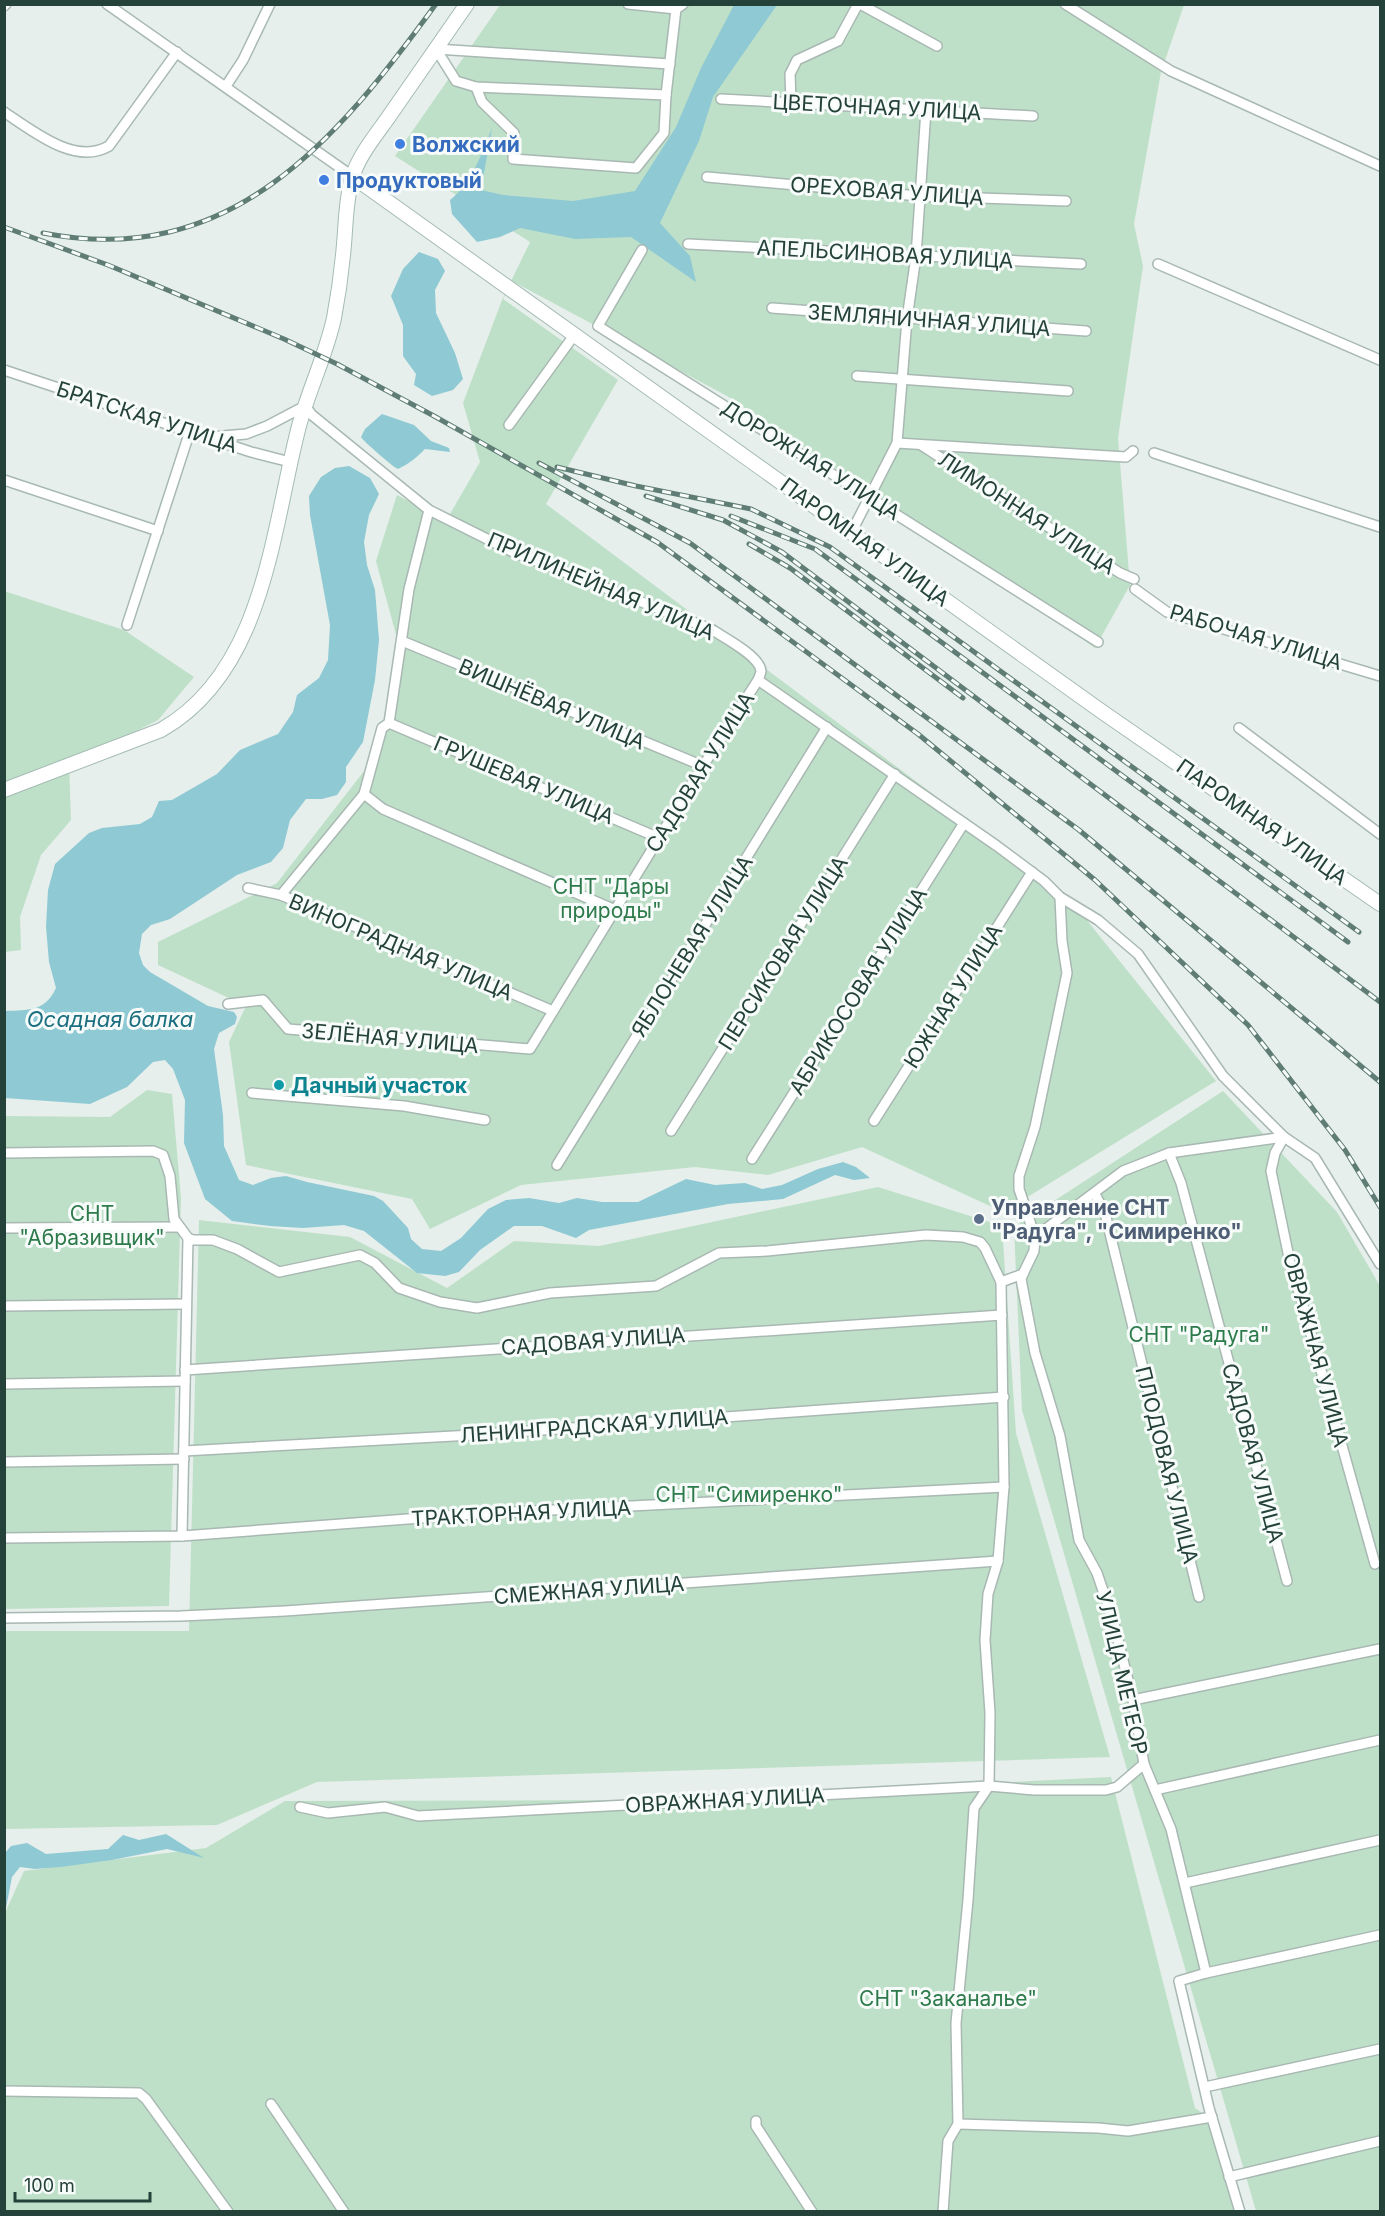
<svg xmlns="http://www.w3.org/2000/svg" width="1385" height="2216" viewBox="0 0 1385 2216" font-family="Inter,sans-serif">
<rect width="100%" height="100%" fill="#e6efeb"/>
<g fill="#bfe0c8">
<polygon points="500,5 1184,5 1161,72 1134,224 1143,266 1118,438 1130,585 1095,648 883,500 727,396 512,281 503,299 618,380 546,504 1065,893 1216,1081 1003,1212 862,1147 768,1175 695,1167 521,1185 430,1229 412,1199 246,1165 229,1042 246,1006 158,965 158,942 277,883 368,766 386,721 398,642 376,561 397,495 446,521 480,462 463,403 502,300 530,242 395,156"/>
<polygon points="4,591 124,630 194,677 158,720 101,749 69,760 71,820 41,855 20,917 21,950 5,952"/>
<polygon points="147,1090 172,1094 181,1198 169,1606 5,1609 4,1116 110,1117"/>
<polygon points="1223,1091 1337,1212 1380,1286 1380,2211 1256,2211 1022,1410 1014,1227"/>
<polygon points="878,1187 1002,1226 1016,1433 1110,1757 317,1782 217,1825 5,1829 5,1631 189,1631 199,1220 350,1237 447,1288 514,1241 599,1246"/>
<polygon points="1111,1777 1195,2108 1218,2124 1242,2212 5,2212 5,1913 24,1871 206,1848 285,1801 656,1800"/>
</g>
<g fill="#8ec9d4">
<path d="M734,5H777L713,97L699,141L660,223L690,256L696,282L631,237L575,239L520,228L500,237L477,242L452,214L450,200C472,183 482,153 492,128L481,190L503,195L573,201L635,191L676,127L701,68Z"/>
<polygon points="419,252 438,259 445,271 435,290 436,313 455,353 463,379 453,390 432,396 414,385 416,374 403,356 403,325 391,296 403,269"/>
<path d="M382,414L414,425L431,441L449,448L450,452L425,449C416,458 409,464 398,469C393,467 363,441 361,437L365,429Z"/>
<path d="M349,466L370,478L379,494L369,515L364,542L367,565L375,590L379,640L375,680L363,742L346,767V782L337,795L322,799H306L290,820L283,848L271,862L237,875L170,919L151,925L142,934L139,953L143,965L150,972L208,1006L234,1012L237,1017L235,1024L219,1033L214,1049L223,1115L224,1146L239,1180L253,1185L271,1178L286,1176L307,1182L374,1196L383,1201L408,1228L411,1239L422,1249L441,1251L461,1238L488,1209L506,1200L529,1198L559,1203L577,1198L602,1202H638L686,1179L715,1185L745,1183L762,1189L782,1185L818,1169L843,1162L856,1167L870,1178L854,1180L835,1175L783,1199L728,1204L616,1225L589,1230L576,1238L542,1226H514L480,1250L459,1272L445,1276L417,1273L364,1231L344,1225L303,1228L270,1226L232,1221L205,1199L184,1143L185,1100L173,1069L165,1060L153,1062L127,1087L90,1104L5,1098V1011C28,1010 45,1012 56,988L49,962L46,927L48,890L55,864L89,833L102,828L140,824L152,817L159,801L172,800L217,774L240,750L278,734L293,712L297,695L319,678L328,660L330,625L310,515L309,496L321,477L335,468Z"/>
<polygon points="166,1834 204,1858 167,1849 112,1860 61,1867 35,1869 20,1867 12,1877 5,1913 5,1853 11,1846 27,1843 46,1854 108,1849 123,1835 139,1840"/>
</g>
<g fill="none" stroke-linecap="round" stroke-linejoin="round">
<defs>
<g id="street">
<polyline points="107,4 352,176"/>
<polyline points="628,4 676,9"/>
<polyline points="860,4 937,46"/>
<polyline points="1065,4 1171,71 1380,166"/>
<polyline points="4,6 6,4"/>
<polyline points="436,49 456,81 476,87 666,95"/>
<polyline points="436,49 670,64"/>
<polyline points="226,86 243,60 270,4"/>
<polyline points="476,87 482,102 514,133 513,159 636,168 664,133 666,95 676,9 683,4"/>
<polyline points="721,99 1033,116"/>
<polyline points="791,102 790,74 797,60 838,41 858,4"/>
<path d="M4,112C33,131 75,166 109,146L177,52"/>
<polyline points="707,177 919,196 1066,201"/>
<polyline points="688,244 1081,264"/>
<polyline points="642,250 598,326 1098,642"/>
<polyline points="1158,264 1380,360"/>
<polyline points="772,308 1086,331"/>
<polyline points="4,370 251,452 290,462"/>
<polyline points="857,376 1068,391"/>
<polyline points="509,425 575,334"/>
<path d="M211,437L246,434L267,426L305,406L312,415L429,510L513,552L711,629C723,637 760,656 761,671C761,672 759,678 758,680L997,846L1044,881L1060,897L1098,920L1138,954L1223,1076L1284,1137L1275,1153L1271,1171L1292,1272L1300,1295L1375,1564"/>
<polyline points="897,443 1126,457 1133,451"/>
<polyline points="921,445 1120,573 1134,579"/>
<polyline points="1154,453 1380,527"/>
<polyline points="4,480 158,531"/>
<polyline points="851,533 897,443 907,319 916,256 926,110"/>
<polyline points="1135,589 1167,612 1380,676"/>
<polyline points="127,625 190,431"/>
<polyline points="402,641 703,766"/>
<polyline points="389,723 659,838"/>
<polyline points="1239,728 1380,834"/>
<polyline points="364,794 383,809 615,910"/>
<polyline points="248,888 281,895 553,1011"/>
<polyline points="281,895 364,794 382,728 389,723 409,589 429,510"/>
<polyline points="228,1004 263,1000 288,1029 530,1049 703,766 758,680"/>
<polyline points="252,1093 404,1106 485,1120"/>
<polyline points="874,1121 1032,872"/>
<polyline points="671,1131 895,774"/>
<polyline points="4,1153 153,1151 163,1155 170,1176 174,1219 188,1238 193,1240 213,1240 237,1249 279,1272 360,1255 375,1263 399,1288 440,1302 477,1308 550,1293 656,1286 719,1253 767,1251 926,1235 963,1237 980,1242 985,1248 1001,1282 1004,1487 998,1561 988,1594 985,1640 990,1713 989,1786 974,1808 968,1900 956,2023 958,2124 948,2141 943,2212"/>
<polyline points="1169,1153 1181,1183 1287,1581"/>
<polyline points="752,1159 964,823"/>
<polyline points="557,1165 827,727"/>
<polyline points="1095,1194 1105,1213 1199,1597"/>
<polyline points="4,1228 179,1227"/>
<polyline points="1035,1237 1019,1189 1019,1176 1035,1127 1067,973 1062,941 1060,897"/>
<polyline points="1023,1274 1021,1279 1035,1353 1060,1436 1079,1540 1097,1573 1113,1620 1133,1700 1144,1764 1171,1829 1206,1973 1179,1981 1209,2108 1240,2212"/>
<polyline points="1001,1282 1023,1274 1034,1251 1035,1237 1123,1171 1169,1153 1284,1137 1315,1158 1380,1264"/>
<polyline points="4,1306 186,1304"/>
<polyline points="185,1370 1002,1315"/>
<polyline points="4,1384 185,1381"/>
<polyline points="184,1451 472,1435 1004,1397"/>
<polyline points="4,1462 184,1459"/>
<polyline points="182,1536 188,1238"/>
<polyline points="4,1538 182,1536 474,1514 1004,1487"/>
<polyline points="4,1618 181,1616 285,1611 998,1561"/>
<polyline points="1133,1700 1380,1649"/>
<polyline points="1155,1790 1380,1740"/>
<polyline points="300,1807 328,1813 385,1807 418,1816 989,1786 1034,1790 1106,1790 1117,1787 1144,1764"/>
<polyline points="1185,1883 1380,1840"/>
<polyline points="1206,1973 1380,1935"/>
<polyline points="1205,2087 1380,2049"/>
<polyline points="4,2091 139,2093 146,2099 228,2212"/>
<polyline points="271,2104 344,2212"/>
<polyline points="756,2121 756,2126 812,2212"/>
<polyline points="958,2124 1098,2128 1128,2131 1212,2117"/>
<polyline points="1229,2177 1380,2141"/>
</g>
<g id="secondary">
<polyline points="352,176 1101,711 1380,904"/>
<path d="M4,790L161,730C265,671 272,529 299,426C309,389 326,355 334,318C338,297 341,276 343,255C346,229 345,203 352,178C359,154 378,133 392,112C417,76 442,40 467,4"/>
</g>
</defs>
<use href="#street" stroke="#a8b8b2" stroke-width="12"/>
<use href="#secondary" stroke="#a4bbb3" stroke-width="16"/>
<use href="#street" stroke="#fff" stroke-width="9"/>
<use href="#secondary" stroke="#fff" stroke-width="14"/>
<defs>
<g id="rail">
<polyline points="4,227 108,265 284,339 337,364 434,416 657,542 918,734 1095,880 1248,1025 1345,1150 1380,1207"/>
<path d="M43,233C230,270 337,140 436,4"/>
<polyline points="539,463 690,543 1079,830 1380,1082"/>
<polyline points="557,467 636,486 751,509 830,547 1359,932"/>
<polyline points="646,496 723,520 782,552 1380,1002"/>
<polyline points="731,516 815,549 1348,942"/>
<polyline points="749,544 790,568 963,698"/>
</g>
</defs>
<use href="#rail" stroke="#5f7d75" stroke-width="5"/>
<use href="#rail" stroke="#f7fbf9" stroke-width="3" stroke-dasharray="9" stroke-linecap="butt"/>
</g>
<g fill="#3f7fe0" stroke="#f7fbf9" stroke-width="2">
<circle cx="400" cy="144" r="6"/>
<circle cx="324" cy="180" r="6"/>
</g>
<circle fill="#0f9aa8" stroke="#f7fbf9" stroke-width="2" cx="279" cy="1085" r="6"/>
<circle fill="#5c6f8a" stroke="#f7fbf9" stroke-width="2" cx="979" cy="1219" r="6"/>
<g text-anchor="middle" dominant-baseline="central" stroke-width="6" stroke-linejoin="round" paint-order="stroke">
<g font-size="21" fill="#24423a" stroke="#f7fbf9">
<text transform="translate(877 107) rotate(3)">ЦВЕТОЧНАЯ УЛИЦА</text>
<text transform="translate(887 191) rotate(4)">ОРЕХОВАЯ УЛИЦА</text>
<text transform="translate(885 254) rotate(3)">АПЕЛЬСИНОВАЯ УЛИЦА</text>
<text transform="translate(929 320) rotate(4)">ЗЕМЛЯНИЧНАЯ УЛИЦА</text>
<text transform="translate(147 417) rotate(18)">БРАТСКАЯ УЛИЦА</text>
<text transform="translate(811 460) rotate(32)">ДОРОЖНАЯ УЛИЦА</text>
<text transform="translate(1027 513) rotate(33)">ЛИМОННАЯ УЛИЦА</text>
<text transform="translate(865 542) rotate(36)">ПАРОМНАЯ УЛИЦА</text>
<text transform="translate(601 586) rotate(23)">ПРИЛИНЕЙНАЯ УЛИЦА</text>
<text transform="translate(1256 637) rotate(17)">РАБОЧАЯ УЛИЦА</text>
<text transform="translate(552 704) rotate(23)">ВИШНЁВАЯ УЛИЦА</text>
<text transform="translate(700 772) rotate(-58)">САДОВАЯ УЛИЦА</text>
<text transform="translate(524 780) rotate(23)">ГРУШЕВАЯ УЛИЦА</text>
<text transform="translate(1262 822) rotate(35)">ПАРОМНАЯ УЛИЦА</text>
<text transform="translate(692 946) rotate(-58)">ЯБЛОНЕВАЯ УЛИЦА</text>
<text transform="translate(401 947) rotate(23)">ВИНОГРАДНАЯ УЛИЦА</text>
<text transform="translate(783 953) rotate(-58)">ПЕРСИКОВАЯ УЛИЦА</text>
<text transform="translate(858 991) rotate(-58)">АБРИКОСОВАЯ УЛИЦА</text>
<text transform="translate(953 996) rotate(-58)">ЮЖНАЯ УЛИЦА</text>
<text transform="translate(390 1038) rotate(5)">ЗЕЛЁНАЯ УЛИЦА</text>
<text transform="translate(593 1341) rotate(-4)">САДОВАЯ УЛИЦА</text>
<text transform="translate(1316 1350) rotate(75)">ОВРАЖНАЯ УЛИЦА</text>
<text transform="translate(594 1426) rotate(-4)">ЛЕНИНГРАДСКАЯ УЛИЦА</text>
<text transform="translate(1253 1453) rotate(75)">САДОВАЯ УЛИЦА</text>
<text transform="translate(1167 1465) rotate(76)">ПЛОДОВАЯ УЛИЦА</text>
<text transform="translate(521 1513) rotate(-3)">ТРАКТОРНАЯ УЛИЦА</text>
<text transform="translate(589 1590) rotate(-4)">СМЕЖНАЯ УЛИЦА</text>
<text transform="translate(1122 1673) rotate(77)">УЛИЦА МЕТЕОР</text>
<text transform="translate(725 1800) rotate(-3)">ОВРАЖНАЯ УЛИЦА</text>
</g>
<g font-size="21" font-weight="bold" fill="#366cbe" stroke="#f7fbf9" text-anchor="start">
<text x="412" y="144">Волжский</text>
<text x="336" y="180">Продуктовый</text>
</g>
<g font-size="21" fill="#2d7a4b" stroke="#f7fbf9">
<text x="611" y="886">СНТ "Дары<tspan x="611" dy="24">природы"</tspan></text>
<text x="92" y="1213">СНТ<tspan x="92" dy="24">"Абразивщик"</tspan></text>
<text x="1199" y="1334">СНТ "Радуга"</text>
<text x="749" y="1494">СНТ "Симиренко"</text>
<text x="948" y="1998">СНТ "Заканалье"</text>
</g>
<g font-size="21" font-weight="bold" fill="#0d838f" stroke="#f7fbf9" text-anchor="start">
<text x="291" y="1085">Дачный участок</text>
</g>
<g font-size="21" font-weight="bold" fill="#4e5e75" stroke="#f7fbf9" text-anchor="start">
<text x="991" y="1207">Управление СНТ<tspan x="991" dy="24">"Радуга", "Симиренко"</tspan></text>
</g>
<g font-size="22" font-style="italic" fill="#1c6f80" stroke="#f7fbf9">
<text x="110" y="1019">Осадная балка</text>
</g>
</g>
<rect width="1385" height="2216" fill="none" stroke="#24423a" stroke-width="12"/>
<path d="M15 2192v9h135v-9" fill="none" stroke="#24423a" stroke-width="3"/>
<text x="24" y="2192" font-size="18" fill="#24423a" stroke="#f7fbf9" stroke-width="4.5" paint-order="stroke">100 m</text>
</svg>
